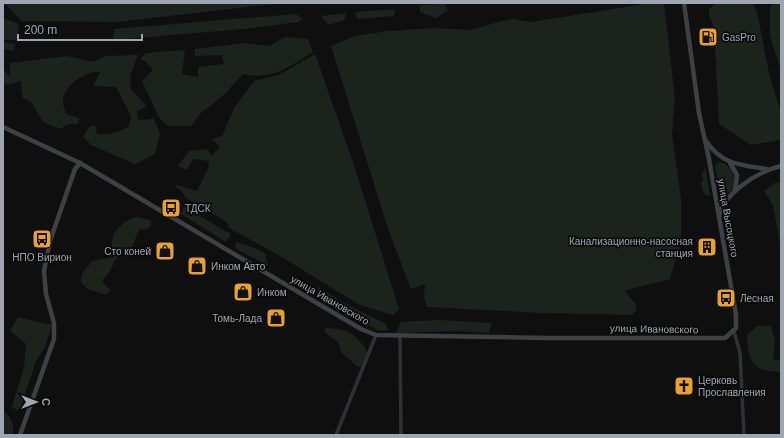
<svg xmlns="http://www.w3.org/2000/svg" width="784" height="438" viewBox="0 0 784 438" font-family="Arial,sans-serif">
<rect width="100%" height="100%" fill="#0f0f10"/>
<g fill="#1c231c">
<polygon points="4,3 281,3 117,22 22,21"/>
<polygon points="650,3 664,3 675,98 672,134 681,199 681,243 670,279 627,290 625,292 636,304 636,310 632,315 543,313 427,307 424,296 425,284 411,289 389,232 331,46 355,36 388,31 434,28 471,30 498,22 513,19 531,22"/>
<polygon points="716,3 753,3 757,12 770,78 781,112 781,140 751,145 719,124 715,46 717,34 709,16 709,9"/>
<polygon points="774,3 781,3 781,70 770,36 770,7"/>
<polygon points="445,4 448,10 436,18 420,12 420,5"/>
<polygon points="395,9 394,16 357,19 356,12"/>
<polygon points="347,13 344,20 329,25 321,16"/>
<polygon points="296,14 303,19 298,22 244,29 113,40 114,29"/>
<polygon points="3,18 19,24 17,40 3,40"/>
<path d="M285,37L308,39L313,52C290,66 273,81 243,74L224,95L201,113L191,126H168L160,119L142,81L153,70L146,62L140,59L146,53L185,50L182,74L198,77V67L224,64L222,55L195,56V49L246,43L269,46Z"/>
<polygon points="3,42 15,44 13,51 3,49"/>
<polygon points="315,54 354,165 399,309 393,315 360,305 275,253 229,228 227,222 186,198 181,190 175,187 176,185 197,191 208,169 209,161 193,159 187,170 178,166 189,151 208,149 211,156 220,147 212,139 222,136 234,108 254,81 279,75"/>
<path d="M138,55L130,76L131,90L147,106L137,111L138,120L154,119L160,133L155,154L135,164L91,145L83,137L89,127L95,125L97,134C110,135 118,133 129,126L131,116L116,87L93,86L100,72C85,71 63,85 63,102C63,105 65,111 66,114L79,118L78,124H68L60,129L43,122L32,103L22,97L21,81L6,85L3,81V70L10,76V63L67,56L94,62L105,56Z"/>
<path d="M719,162C733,165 737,178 732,190L722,197L720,196L715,165Z"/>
<polygon points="705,168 706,169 710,196 705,195 700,182 703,182 702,175 701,175"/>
<polygon points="781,182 781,250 773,205 764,191 775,183"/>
<polygon points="184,207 231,234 226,242 181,214"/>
<path d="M137,217L150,220L151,225L148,229H140C132,241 136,253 118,255L108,274L102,281L110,290L107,295L87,289L81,282L82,274L92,261L114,257C114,252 111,245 112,241C114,229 126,219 137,217Z"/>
<polygon points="236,242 255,248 265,253 268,266 235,248"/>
<polygon points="315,285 342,302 386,324 388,330 380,331 330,306"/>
<polygon points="18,317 52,325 45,347 36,361 19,412 12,407 24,367 26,344 10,331"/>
<polygon points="439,320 492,323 489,333 457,331 396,333 401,322"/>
<path d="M758,326H771L775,340L773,359L781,360V372C752,371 748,362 747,334Z"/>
<path d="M325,328C349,329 357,334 369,355L365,366L358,367L341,352L338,342L325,332Z"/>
<path d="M3,410C10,416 16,426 12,435H3Z"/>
</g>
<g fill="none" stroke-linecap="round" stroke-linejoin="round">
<g stroke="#303135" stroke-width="3.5">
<polyline points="734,331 740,353 744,435"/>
<polyline points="400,337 401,435"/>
<polyline points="336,435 376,335"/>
</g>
<g stroke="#3e4045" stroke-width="4.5">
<polyline points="3,127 80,163 361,329 376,335 546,338 725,338 736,328 736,315 709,159 699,113 684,3"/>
<path d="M706,141C722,165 741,165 767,169"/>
<polyline points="730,163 737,175 735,191"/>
<path d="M719,217C723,193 759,171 781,166"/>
<polyline points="20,435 54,339 54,323 46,294 44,271 50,241 75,169 80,163"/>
</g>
</g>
<defs>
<symbol id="fuel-square" viewBox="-11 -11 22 22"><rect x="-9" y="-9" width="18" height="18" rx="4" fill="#eaa22d" stroke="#0a0a0b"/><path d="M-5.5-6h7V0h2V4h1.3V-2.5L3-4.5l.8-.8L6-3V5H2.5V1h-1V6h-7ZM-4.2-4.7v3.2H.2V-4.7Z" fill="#111"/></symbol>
<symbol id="bus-square" viewBox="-11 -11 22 22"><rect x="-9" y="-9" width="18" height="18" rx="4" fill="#eaa22d" stroke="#0a0a0b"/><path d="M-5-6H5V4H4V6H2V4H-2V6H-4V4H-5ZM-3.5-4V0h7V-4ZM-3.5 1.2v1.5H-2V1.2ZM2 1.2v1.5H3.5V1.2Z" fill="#111"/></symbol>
<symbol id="building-square" viewBox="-11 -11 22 22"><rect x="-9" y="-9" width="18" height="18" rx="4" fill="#eaa22d" stroke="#0a0a0b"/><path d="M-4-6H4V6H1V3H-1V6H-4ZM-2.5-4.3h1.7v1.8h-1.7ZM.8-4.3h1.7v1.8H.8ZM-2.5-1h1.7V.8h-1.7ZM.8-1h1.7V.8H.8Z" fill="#111"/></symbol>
<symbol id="shop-square" viewBox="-11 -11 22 22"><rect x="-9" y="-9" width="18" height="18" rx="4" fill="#eaa22d" stroke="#0a0a0b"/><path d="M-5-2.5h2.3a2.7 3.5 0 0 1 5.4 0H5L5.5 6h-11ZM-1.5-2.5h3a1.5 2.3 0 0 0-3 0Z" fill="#111"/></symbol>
<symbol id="church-square" viewBox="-11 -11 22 22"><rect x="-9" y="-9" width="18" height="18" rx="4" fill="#eaa22d" stroke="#0a0a0b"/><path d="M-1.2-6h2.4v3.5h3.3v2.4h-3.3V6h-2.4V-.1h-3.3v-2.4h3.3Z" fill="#111"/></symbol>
</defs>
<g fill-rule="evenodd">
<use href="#fuel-square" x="697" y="26" width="22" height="22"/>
<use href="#bus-square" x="160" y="197" width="22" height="22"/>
<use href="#bus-square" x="31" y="228" width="22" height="22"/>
<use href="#building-square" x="696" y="236" width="22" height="22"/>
<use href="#shop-square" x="154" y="240" width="22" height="22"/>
<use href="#shop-square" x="186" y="255" width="22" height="22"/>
<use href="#shop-square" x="232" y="281" width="22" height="22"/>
<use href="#bus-square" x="715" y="287" width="22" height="22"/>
<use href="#shop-square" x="265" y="307" width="22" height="22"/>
<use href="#church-square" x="673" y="375" width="22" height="22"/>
</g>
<g text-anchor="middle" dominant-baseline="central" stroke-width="3.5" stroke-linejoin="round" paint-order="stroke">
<g font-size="10" fill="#a0a6b1" stroke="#0a0a0b" text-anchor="start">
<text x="722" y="37">GasPro</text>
<text x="185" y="208">ТДСК</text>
<text x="693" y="241" text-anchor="end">Канализационно-насосная<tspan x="693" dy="12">станция</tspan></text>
<text x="151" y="251" text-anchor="end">Сто коней</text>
<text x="42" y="257" text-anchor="middle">НПО Вирион</text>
<text x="211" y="266">Инком Авто</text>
<text x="257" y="292">Инком</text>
<text x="740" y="298">Лесная</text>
<text x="262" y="318" text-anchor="end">Томь-Лада</text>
<text x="698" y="380">Церковь<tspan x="698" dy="12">Прославления</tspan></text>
</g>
<g font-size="10" fill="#a0a6b1" stroke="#0a0a0b">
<text transform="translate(728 218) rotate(80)">улица Высоцкого</text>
<text transform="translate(330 300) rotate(30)">улица Ивановского</text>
<text transform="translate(654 329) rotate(1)">улица Ивановского</text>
</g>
</g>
<rect width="784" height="438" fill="none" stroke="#a0a6b1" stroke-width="8"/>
<g transform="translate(36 402) rotate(90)" stroke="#0a0a0b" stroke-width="3" paint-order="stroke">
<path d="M0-3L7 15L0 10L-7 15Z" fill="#a0a6b1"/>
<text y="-6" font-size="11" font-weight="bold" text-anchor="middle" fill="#a0a6b1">С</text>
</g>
<path d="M18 34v6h124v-6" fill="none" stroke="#a0a6b1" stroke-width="2"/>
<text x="24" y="34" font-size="12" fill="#a0a6b1" stroke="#0a0a0b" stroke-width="3" paint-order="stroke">200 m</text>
</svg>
